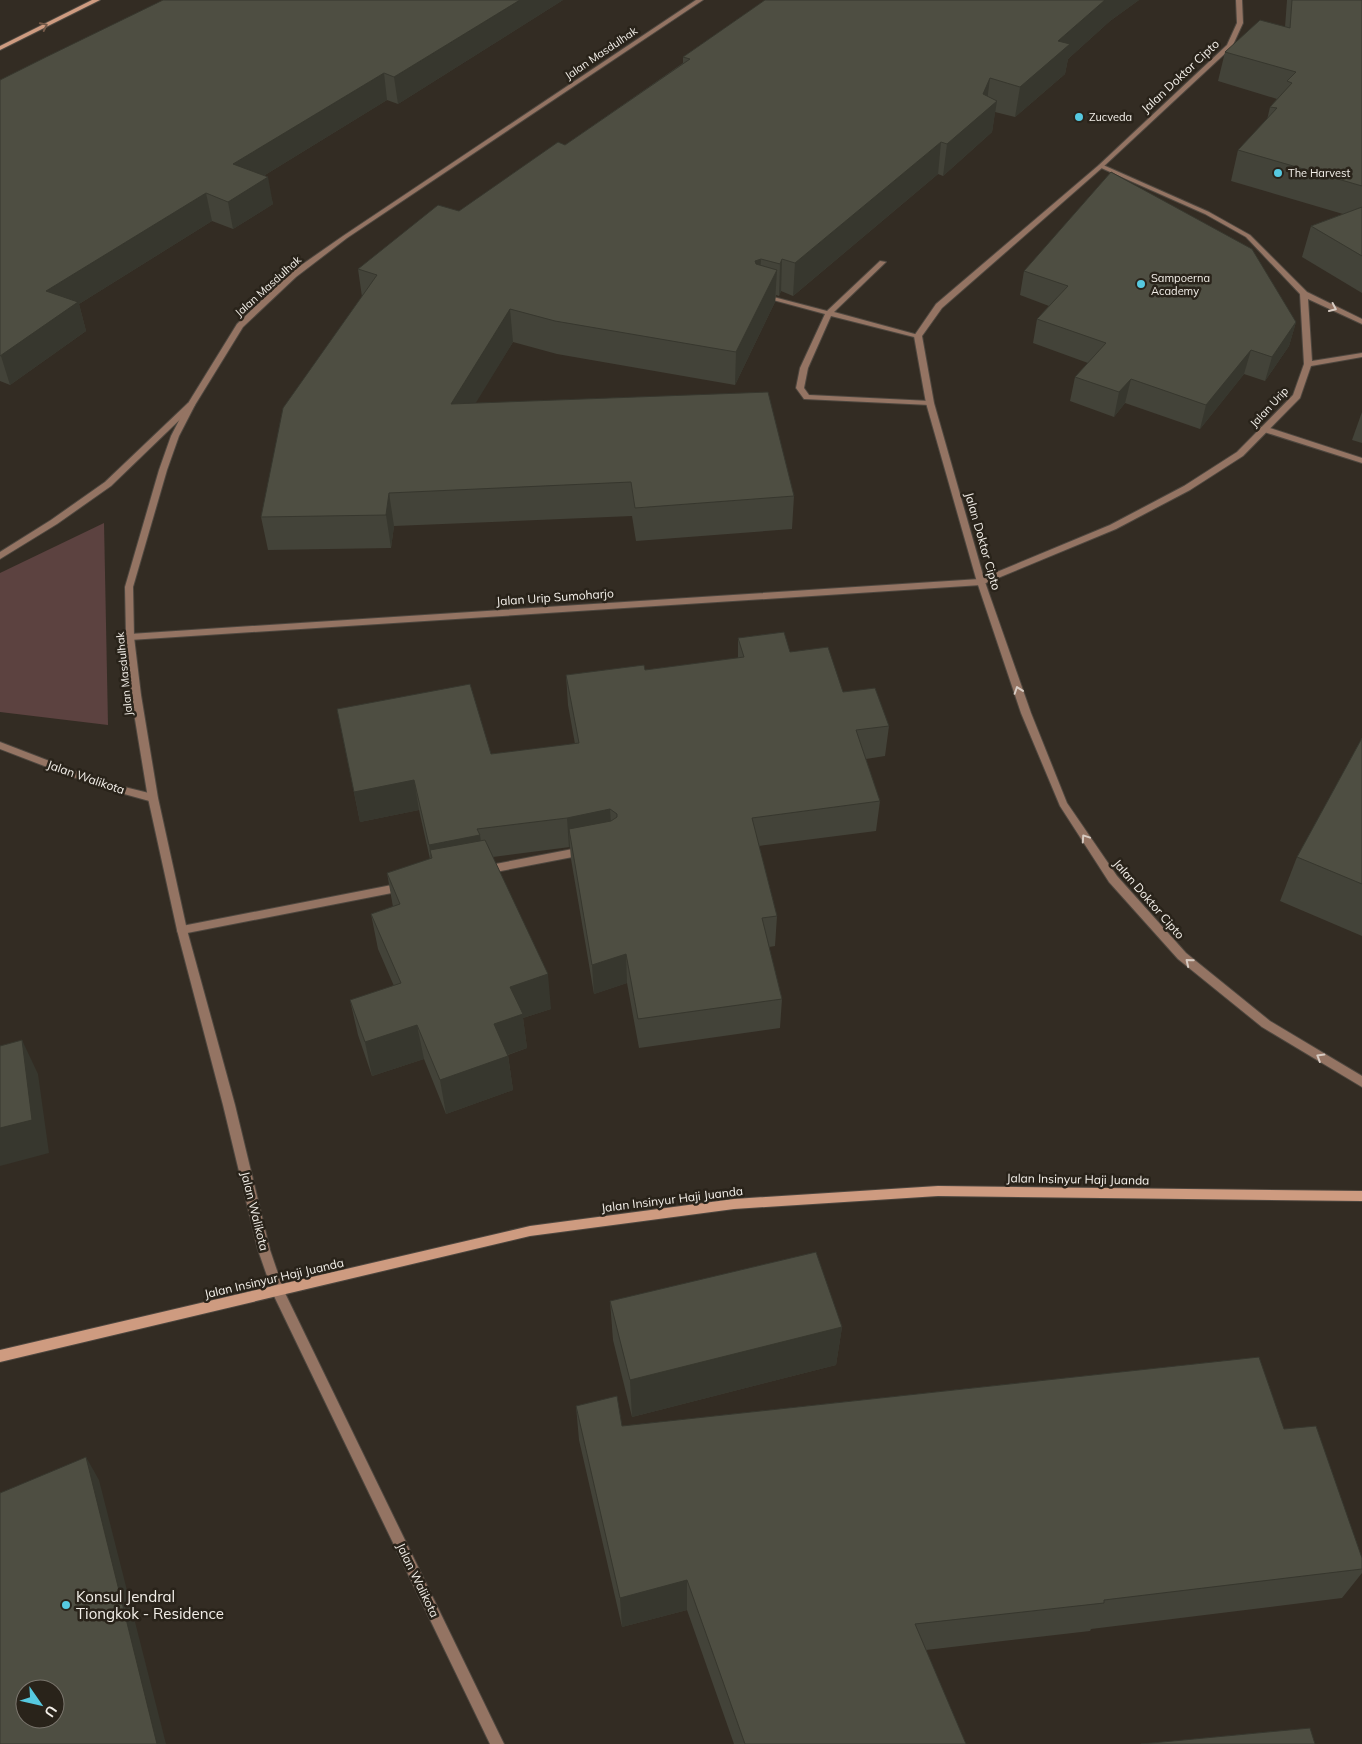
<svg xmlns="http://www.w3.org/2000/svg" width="1362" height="1744" viewBox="0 0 1362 1744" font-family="Mulish,sans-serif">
<rect width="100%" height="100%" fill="#332c23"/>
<polygon fill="#5c4240" points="104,523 108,725 0,712 0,573"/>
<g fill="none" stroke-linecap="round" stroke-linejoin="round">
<defs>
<g id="service">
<polygon points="880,261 886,262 834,312 922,336 918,338 831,316 808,368 804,388 809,395 930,401 934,403 930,405 804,399 796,388 800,368 825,314 758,296 762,294 827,311"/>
<polygon points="1261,427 1267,427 1362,458 1362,463 1261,431"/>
</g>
<g id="minor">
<polygon points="1099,165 1103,165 1209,212 1250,235 1307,292 1362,319 1362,324 1308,299 1312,361 1362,353 1362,357 1311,366 1300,398 1243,456 1190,490 1116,529 981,585 130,640 126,637 130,634 980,579 1110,525 1184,486 1237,452 1293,395 1304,364 1300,294 1246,237 1205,214 1099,167"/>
<polygon points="188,403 194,403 195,405 111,486 57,524 0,559 0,552 51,520 105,482"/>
<polygon points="0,742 104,782 153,794 158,798 153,802 99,787 0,749"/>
<polygon points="583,847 588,851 583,855 485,874 480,870 485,866"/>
<polygon points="402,883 406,884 407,887 406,890 402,891 182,934 178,933 177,930 178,927 182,926"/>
</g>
<g id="tertiary">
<polygon points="696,0 703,0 347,238 296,277 243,327 195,405 179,436 167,470 133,587 134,637 141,695 158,798 187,930 235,1105 270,1250 284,1291 504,1744 490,1744 274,1296 258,1250 223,1105 177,930 148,798 131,695 126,637 125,587 159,470 171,436 187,405 237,324 290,273 343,236"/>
<polygon points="1236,0 1242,0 1243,23 1232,47 1103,167 942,308 922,336 934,403 985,582 1031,713 1067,803 1117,876 1186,953 1270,1021 1362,1076 1362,1087 1262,1027 1178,959 1109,882 1060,806 1021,713 977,582 926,403 914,336 936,304 1099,165 1227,45 1237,23"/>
</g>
<g id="secondary">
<polygon points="92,0 100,0 0,50 0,46"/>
<polygon points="938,1186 1362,1191 1362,1201 938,1196 734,1209 530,1236 0,1362 0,1350 530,1226 734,1199"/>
</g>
</defs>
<use href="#service" stroke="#4e473f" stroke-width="2"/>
<use href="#minor" stroke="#4e473f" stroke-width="2"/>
<use href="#tertiary" stroke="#4e473f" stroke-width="2"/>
<use href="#secondary" stroke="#4e473f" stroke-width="2"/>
<use href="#service" fill="#947463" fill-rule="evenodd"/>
<use href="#minor" fill="#947463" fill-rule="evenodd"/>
<use href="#tertiary" fill="#947463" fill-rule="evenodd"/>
<use href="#secondary" fill="#ce9b80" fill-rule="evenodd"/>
</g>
<g fill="#434339">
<polygon points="563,0 398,104 387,100 265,175 273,204 233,229 212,221 79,304 86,331 10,385 0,381 0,80"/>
<polygon points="765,0 1139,0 1110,21 1068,59 1065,74 1015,117 995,112 992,132 943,176 938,174 793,296 781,291 779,296 776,295 775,302 735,385 557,354 513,342 475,403 794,496 792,529 636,541 632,516 394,526 391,548 268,550 261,517 362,297 358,269 459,211 565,145 683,63 683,57"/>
<polygon points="1287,0 1362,0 1362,293 1302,257 1311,226 1343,214 1231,181 1238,150 1267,120 1270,107 1277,99 1218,81 1225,52 1285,27"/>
<polygon points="1024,271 1296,322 1289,346 1265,381 1244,374 1200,429 1125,403 1114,417 1070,401 1075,377 1088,363 1033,343 1037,319 1049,306 1020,295"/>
<polygon points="1362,412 1362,443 1352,440"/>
<polygon points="738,638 790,652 889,726 885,756 866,759 880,801 876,831 759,846 777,916 775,946 769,947 782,999 780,1028 639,1048 627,983 594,994 571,859 570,847 493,857 551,1009 523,1018 527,1048 508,1055 513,1090 446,1114 424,1059 372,1076 358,1035 350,1000 394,986 378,949 371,914 393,907 387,873 430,859 419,810 360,822 337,709 491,754 575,744 568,705 566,675 645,670 738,658"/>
<polygon points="1362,738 1362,936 1280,901 1297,857"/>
<polygon points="610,1301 842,1327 836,1365 632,1417 613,1340"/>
<polygon points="576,1406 622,1426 1284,1429 1362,1558 1362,1573 1342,1598 1091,1629 1090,1631 926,1650 966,1744 734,1744 687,1610 622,1627 579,1440"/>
</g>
<g fill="#37372e">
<polygon points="520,0 563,0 398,104 394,77"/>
<polygon points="1105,0 1139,0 1110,21 1068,59 1065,74 1015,117 1020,87 1058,41"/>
<polygon points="384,73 387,100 239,191 233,164"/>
<polygon points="990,78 986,109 997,101 992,132 943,176 947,144 983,94"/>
<polygon points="941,142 938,174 793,296 795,263"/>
<polygon points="268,177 273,204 233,229 228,202"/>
<polygon points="206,193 212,221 79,304 86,331 10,385 1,356 46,291"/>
<polygon points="761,259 759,291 755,261"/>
<polygon points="782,259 781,291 779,296 780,264"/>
<polygon points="777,270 775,302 735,385 736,352"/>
<polygon points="510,309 513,342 455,437 451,404"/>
<polygon points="1296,322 1289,346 1265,381 1272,357"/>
<polygon points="1251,350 1244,374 1200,429 1206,405"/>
<polygon points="1131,379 1125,403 1114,417 1119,392"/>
<polygon points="389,493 394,526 391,548 386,515"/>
<polygon points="414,780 419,810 360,822 354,792"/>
<polygon points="610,809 612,839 569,829 570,847 569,848 567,818"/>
<polygon points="480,835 484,864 430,850 434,874 433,874 429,845"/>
<polygon points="626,954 627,983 594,994 592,965"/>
<polygon points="548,974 551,1009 523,1018 527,1048 498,1058 494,1024 510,987"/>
<polygon points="417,1025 424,1059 372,1076 365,1042"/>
<polygon points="22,1040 38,1074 49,1153 0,1166 0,1128"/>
<polygon points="508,1056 513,1090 446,1114 440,1080"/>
<polygon points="842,1327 836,1365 632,1417 630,1380"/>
<polygon points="86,1457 99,1480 166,1744 157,1744"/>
<polygon points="687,1580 687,1610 622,1627 620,1598"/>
</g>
<g fill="#4e4e42" stroke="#37372e" fill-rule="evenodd">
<polygon points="163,0 520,0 394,77 384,73 233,164 268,177 228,202 206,193 46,291 78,302 0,356 0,80 46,57"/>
<polygon points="765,0 1105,0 1058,41 1070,44 1020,87 990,78 983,94 997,101 947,144 941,142 795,263 782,259 780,264 761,259 755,261 756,264 777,270 736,352 555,321 510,309 451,404 768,392 794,496 635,508 631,482 389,493 386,515 261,517 283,408 377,275 358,269 438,205 459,211 558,142 565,145 690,59 683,57"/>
<polygon points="1292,0 1362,0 1362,186 1238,150 1277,108 1270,107 1292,83 1287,81 1296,72 1225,52 1260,20 1290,28"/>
<polygon points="1111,172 1252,249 1296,322 1272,357 1251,350 1206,405 1131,379 1119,392 1075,377 1106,343 1037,319 1068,286 1024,271"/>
<polygon points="1362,207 1362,256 1311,226"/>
<polygon points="784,632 790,652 828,647 843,692 875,688 889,726 856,730 880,801 752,818 777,916 762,918 782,999 638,1019 626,954 592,965 569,829 611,821 617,817 617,814 610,809 567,818 477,829 480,835 429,845 414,780 354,792 337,709 470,684 491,754 579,743 566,675 644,665 645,670 744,657 738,638"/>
<polygon points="1362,738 1362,884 1297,857"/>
<polygon points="485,840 548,974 510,987 523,1014 494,1024 508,1056 440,1080 417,1025 365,1042 350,1000 401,983 371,914 400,904 387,873 432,858 430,850"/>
<polygon points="22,1040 32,1120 0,1128 0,1046"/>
<polygon points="816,1252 842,1327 630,1380 610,1301"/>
<polygon points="1259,1357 1284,1429 1316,1426 1362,1558 1362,1569 1104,1600 1104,1603 915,1624 966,1744 745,1744 687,1580 620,1598 576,1406 617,1396 622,1426"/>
<path d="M86,1457L157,1744H0V1493ZM25,1689H55V1719H25Z"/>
<polygon points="1310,1728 1315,1744 1141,1744"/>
</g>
<defs><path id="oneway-chevron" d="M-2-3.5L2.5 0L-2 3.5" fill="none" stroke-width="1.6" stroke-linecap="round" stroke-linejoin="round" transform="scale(1.25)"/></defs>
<use stroke="#735948" href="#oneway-chevron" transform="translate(44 26) rotate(-26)"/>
<g stroke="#d7cbc2">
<use href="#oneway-chevron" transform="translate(1333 308) rotate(25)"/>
<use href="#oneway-chevron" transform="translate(1018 690) rotate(-109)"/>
<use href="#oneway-chevron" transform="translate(1085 838) rotate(-124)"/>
<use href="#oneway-chevron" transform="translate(1189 962) rotate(-141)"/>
<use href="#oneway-chevron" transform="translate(1320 1057) rotate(-149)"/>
</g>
<g fill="#56c9e0" stroke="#29231a" stroke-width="2">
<circle cx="1079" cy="117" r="5"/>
<circle cx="1278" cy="173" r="5"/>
<circle cx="1141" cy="284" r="5"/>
<circle cx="66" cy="1605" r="5"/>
</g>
<g text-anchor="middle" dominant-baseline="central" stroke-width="5" stroke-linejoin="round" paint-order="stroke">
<g font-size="11" fill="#f4f0ea" stroke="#29231a">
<text transform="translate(601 53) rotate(-34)">Jalan Masdulhak</text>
<text transform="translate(268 286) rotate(-42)">Jalan Masdulhak</text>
<text transform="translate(1269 407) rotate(-47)">Jalan Urip</text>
<text transform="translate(124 674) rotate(-96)">Jalan Masdulhak</text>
</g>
<g font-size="11" fill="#f4f0ea" stroke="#29231a" text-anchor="start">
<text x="1089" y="117">Zucveda</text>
<text x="1288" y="173">The Harvest</text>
<text x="1151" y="278">Sampoerna<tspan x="1151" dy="13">Academy</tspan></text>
</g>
<g font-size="12" fill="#f4f0ea" stroke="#29231a">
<text transform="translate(1180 76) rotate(-43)">Jalan Doktor Cipto</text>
<text transform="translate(983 541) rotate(74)">Jalan Doktor Cipto</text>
<text transform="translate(555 597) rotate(-4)">Jalan Urip Sumoharjo</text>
<text transform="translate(86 777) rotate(19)">Jalan Walikota</text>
<text transform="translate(1149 899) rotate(49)">Jalan Doktor Cipto</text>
<text transform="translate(1078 1179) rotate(1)">Jalan Insinyur Haji Juanda</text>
<text transform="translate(672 1199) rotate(-7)">Jalan Insinyur Haji Juanda</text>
<text transform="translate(255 1211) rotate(76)">Jalan Walikota</text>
<text transform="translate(274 1278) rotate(-13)">Jalan Insinyur Haji Juanda</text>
<text transform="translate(418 1580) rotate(64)">Jalan Walikota</text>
</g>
<g font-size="15" fill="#f4f0ea" stroke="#29231a" text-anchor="start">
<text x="76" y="1596">Konsul Jendral<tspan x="76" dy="17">Tiongkok - Residence</tspan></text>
</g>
</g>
<g transform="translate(40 1704) rotate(124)"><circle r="24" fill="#29231a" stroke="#7a756d"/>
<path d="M0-4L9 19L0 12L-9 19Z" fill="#56c9e0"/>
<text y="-8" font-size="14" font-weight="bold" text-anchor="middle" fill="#f4f0ea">U</text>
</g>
</svg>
